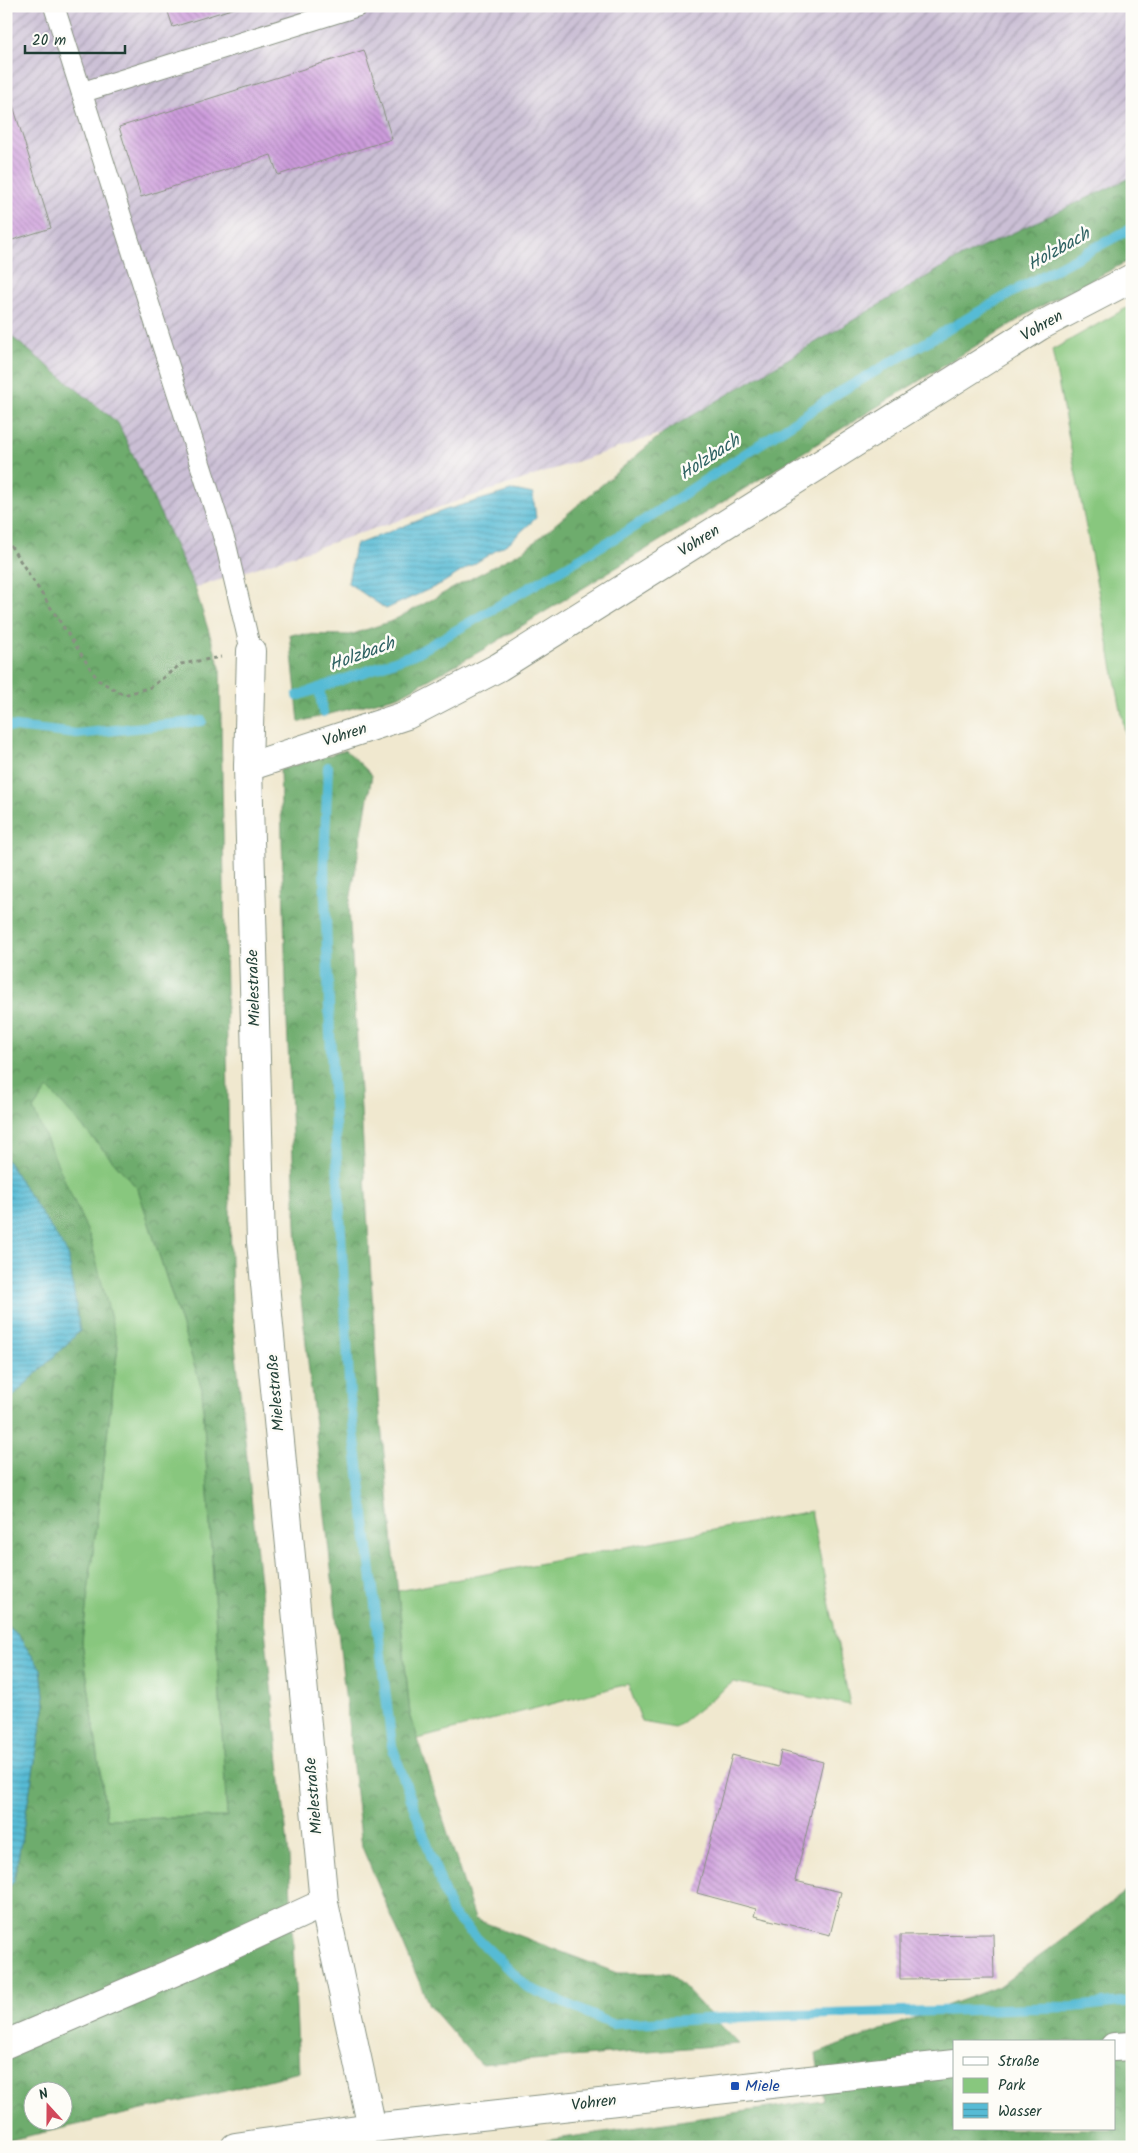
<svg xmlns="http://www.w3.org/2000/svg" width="1138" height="2153" viewBox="0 0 1138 2153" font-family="Kalam,sans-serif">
<defs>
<pattern id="industrial-furrows" width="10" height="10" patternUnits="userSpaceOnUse" patternTransform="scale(1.25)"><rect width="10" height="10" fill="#cbbfd5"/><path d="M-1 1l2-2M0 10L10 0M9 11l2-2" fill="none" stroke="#a49cae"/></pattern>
<pattern id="forest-crowns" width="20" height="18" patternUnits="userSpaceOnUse" patternTransform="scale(1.25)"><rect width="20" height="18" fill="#6eac6d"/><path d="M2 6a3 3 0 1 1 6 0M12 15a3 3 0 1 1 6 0" fill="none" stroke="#5a8d5a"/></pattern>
<pattern id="water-rules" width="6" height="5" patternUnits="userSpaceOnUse" patternTransform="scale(1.25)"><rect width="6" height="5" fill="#57bbd5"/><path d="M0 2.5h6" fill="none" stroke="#4799ae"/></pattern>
<pattern id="building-back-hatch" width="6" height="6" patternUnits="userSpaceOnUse" patternTransform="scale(1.25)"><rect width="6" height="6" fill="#cd9cdc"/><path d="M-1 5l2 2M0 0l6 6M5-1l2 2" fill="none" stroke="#a680b3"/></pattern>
</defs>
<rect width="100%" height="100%" fill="#fdfcf7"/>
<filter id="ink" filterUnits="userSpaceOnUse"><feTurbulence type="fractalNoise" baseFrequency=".02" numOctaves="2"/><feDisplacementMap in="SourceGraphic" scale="10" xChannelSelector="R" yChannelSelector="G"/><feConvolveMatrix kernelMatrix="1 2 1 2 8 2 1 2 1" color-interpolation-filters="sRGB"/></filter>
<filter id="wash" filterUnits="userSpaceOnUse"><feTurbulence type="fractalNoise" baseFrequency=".0096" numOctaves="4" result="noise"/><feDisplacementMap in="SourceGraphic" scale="20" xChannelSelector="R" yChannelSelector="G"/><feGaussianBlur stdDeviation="1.12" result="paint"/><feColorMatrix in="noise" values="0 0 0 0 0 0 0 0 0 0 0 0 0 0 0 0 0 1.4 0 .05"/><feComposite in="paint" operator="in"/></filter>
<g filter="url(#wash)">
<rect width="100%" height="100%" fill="#f0e8cf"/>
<polygon fill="url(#industrial-furrows)" points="6,6 1132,6 1132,177 953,261 663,433 195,588 118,423 6,332"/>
<g fill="#88c77e" stroke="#548259">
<polygon points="1132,305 1132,768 1052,350"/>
<polygon points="48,1087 138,1189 202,1389 227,1817 107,1819 82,1642 118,1346 33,1109"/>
<polygon points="811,1511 850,1705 733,1682 675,1728 642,1722 628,1684 418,1739 410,1714 398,1591"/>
</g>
<g fill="url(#forest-crowns)" stroke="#467450" fill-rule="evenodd">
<polygon points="1132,177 1132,259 1034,310 486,648 399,696 299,722 290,634 350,635 392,621 526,549 663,433 953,261"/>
<path d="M6,332L118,423L195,588L220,667L232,1316L289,1857L299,2072L218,2093L6,2141V1892L14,1881L45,1704L41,1669L17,1634L6,1625V1403L80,1331L14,1170L6,1159ZM48,1088L138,1189L202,1389L227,1817L107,1819L82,1642L118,1346L90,1237L33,1109ZM32,2090H62V2120H32Z"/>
<polygon points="346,750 372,775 349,907 378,1395 410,1714 475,1919 617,1973 670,1973 739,2044 480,2064 429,2005 362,1847 298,1272 287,1022 280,770"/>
<path d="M1132,1887V2147H501L823,2100L816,2054L1000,1986ZM954,2042H1114V2129H954Z"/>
</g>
<g fill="url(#water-rules)" stroke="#3b7c84">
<polygon points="514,490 533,494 536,518 510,542 441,584 386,609 348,583 355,545 445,510"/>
<polygon points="6,1159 68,1254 80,1331 6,1403"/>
<polygon points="6,1625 17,1634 41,1669 45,1704 14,1881 6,1892"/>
</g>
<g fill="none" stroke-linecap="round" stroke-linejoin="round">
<g stroke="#57bbd5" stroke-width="10">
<polyline points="319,688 323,712"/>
<polyline points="297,696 417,653 629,530 838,393 1020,288 1132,228"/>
<polyline points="6,726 77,734 202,721"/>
<polyline points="328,767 324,865 330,1033 350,1398 392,1746 452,1914 527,1987 612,2024 761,2016 1073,2007 1132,2001"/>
</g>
</g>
<g id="blocks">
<g fill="url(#building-back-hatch)">
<polygon points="166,6 237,6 238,7 173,27"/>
<polygon points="364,50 392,139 278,175 271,155 141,197 119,127"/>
<polygon points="6,83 51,228 6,242"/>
<polygon points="781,1751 823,1762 795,1881 841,1892 830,1935 754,1916 756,1909 697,1893 732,1755 778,1767"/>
<polygon points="993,1934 994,1978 900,1979 900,1935"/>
</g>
</g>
</g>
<g filter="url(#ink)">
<use href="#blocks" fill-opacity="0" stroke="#889282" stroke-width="1"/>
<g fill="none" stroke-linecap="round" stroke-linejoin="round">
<defs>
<g id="service">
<polyline points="54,6 226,545 251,651"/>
<polyline points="83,92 358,6"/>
</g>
<g id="minor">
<polyline points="251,651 248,767 261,1242 324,1903 372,2128"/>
<polyline points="248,767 407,715 499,667 1040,326 1132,278"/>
<polyline points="6,2044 190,1965 324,1903"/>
<polyline points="1114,2047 1132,2046"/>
<polyline points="235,2147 372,2128 954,2064"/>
</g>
</defs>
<use href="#service" stroke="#889282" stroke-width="22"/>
<use href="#minor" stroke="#889282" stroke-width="30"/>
<polyline stroke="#889282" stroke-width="3" stroke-dasharray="4 4" stroke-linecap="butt" points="6,539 98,680 124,695 151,687 181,664 221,657"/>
<use href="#service" stroke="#fff" stroke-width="20"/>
<use href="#minor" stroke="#fff" stroke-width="28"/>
</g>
</g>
<rect fill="#1a4fb4" stroke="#fdfcf7" stroke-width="2" x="730" y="2081" width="10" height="10" rx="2.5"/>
<g text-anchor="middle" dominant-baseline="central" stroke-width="5" stroke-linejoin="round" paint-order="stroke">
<g font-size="16" fill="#1f3d34" stroke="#fdfcf7">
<text transform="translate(1042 326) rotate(-30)">Vohren</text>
<text transform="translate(699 541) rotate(-32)">Vohren</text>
<text transform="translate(345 735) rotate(-18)">Vohren</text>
<text transform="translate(254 988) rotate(-92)">Mielestraße</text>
<text transform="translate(276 1393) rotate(-95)">Mielestraße</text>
<text transform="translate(314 1796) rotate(-95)">Mielestraße</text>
<text transform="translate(594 2103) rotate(-7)">Vohren</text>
</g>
<g font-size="16" fill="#164399" stroke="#fdfcf7" text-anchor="start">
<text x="745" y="2086">Miele</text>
</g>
<g font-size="18" font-style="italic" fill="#306364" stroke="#fdfcf7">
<text transform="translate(1059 250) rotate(-29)">Holzbach</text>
<text transform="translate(710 458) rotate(-33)">Holzbach</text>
<text transform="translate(362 655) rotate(-20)">Holzbach</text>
</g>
</g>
<rect width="1138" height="2153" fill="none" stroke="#fdfcf7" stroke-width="25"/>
<rect x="953" y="2040" width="162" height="90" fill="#fdfcf7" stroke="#a4b0a9"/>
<rect x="963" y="2057" width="25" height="8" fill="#ffffff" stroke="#a4b0a9"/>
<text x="998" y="2066" font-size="15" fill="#1f3d34">Straße</text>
<rect x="963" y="2078" width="25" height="15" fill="#88c77e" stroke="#a4b0a9"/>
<text x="998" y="2090" font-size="15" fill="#1f3d34">Park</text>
<rect x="963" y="2103" width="25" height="15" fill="url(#water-rules)" stroke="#a4b0a9"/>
<text x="998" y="2116" font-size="15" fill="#1f3d34">Wasser</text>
<g transform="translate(48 2106) rotate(339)"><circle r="24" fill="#fdfcf7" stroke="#a4b0a9"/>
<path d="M0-4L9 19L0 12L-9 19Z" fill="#d1495b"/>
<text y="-8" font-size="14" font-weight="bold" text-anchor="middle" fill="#1f3d34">N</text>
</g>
<path d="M25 45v8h100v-8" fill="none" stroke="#1f3d34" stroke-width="2.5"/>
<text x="32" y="45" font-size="15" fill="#1f3d34" stroke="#fdfcf7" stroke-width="4" paint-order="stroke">20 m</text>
</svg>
